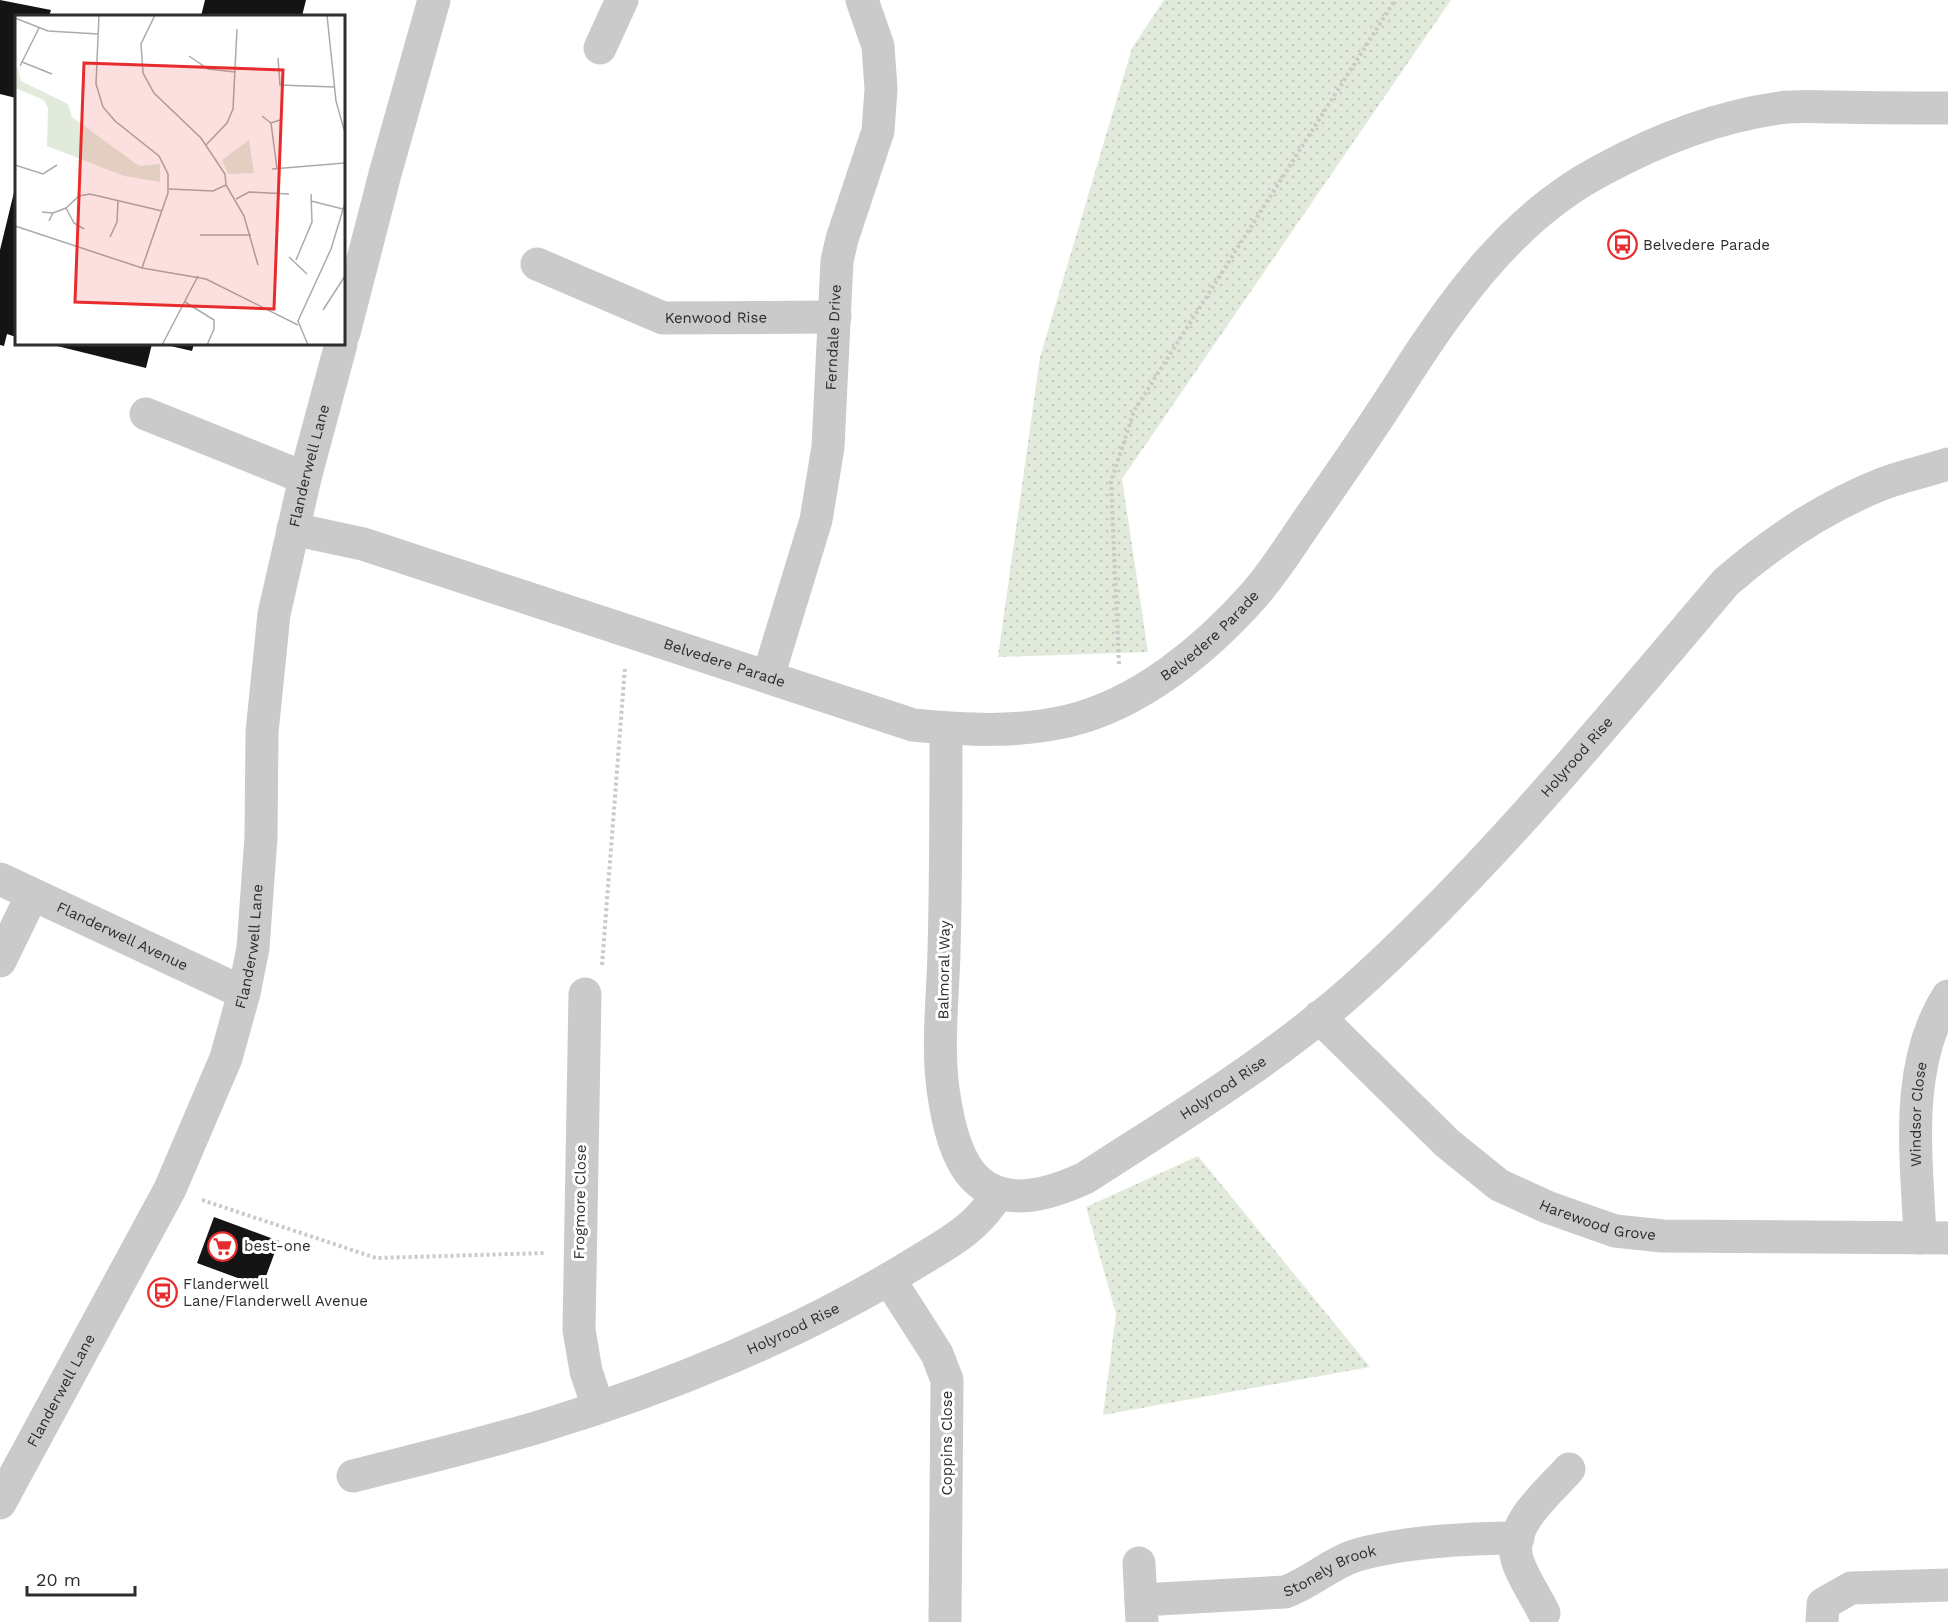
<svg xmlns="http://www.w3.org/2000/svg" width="1948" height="1622" viewBox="0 0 1948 1622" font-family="'Work Sans',sans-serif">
<defs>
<pattern id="grass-dots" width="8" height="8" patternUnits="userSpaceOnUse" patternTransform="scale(1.5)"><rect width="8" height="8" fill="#e2ebdb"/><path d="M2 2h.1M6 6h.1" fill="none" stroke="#c2cabc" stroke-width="1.8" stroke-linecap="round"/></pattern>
</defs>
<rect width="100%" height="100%" fill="#fff"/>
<g fill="url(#grass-dots)">
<polygon points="1164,0 1451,0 1122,479 1148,652 998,657 1040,357 1132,48"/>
<polygon points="1198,1156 1370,1367 1103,1415 1116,1314 1086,1207"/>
</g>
<g fill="#141414">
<polygon points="0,0 51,10 49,16 16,16 16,98 0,94"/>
<polygon points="205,0 306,0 302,16 201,16"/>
<polygon points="16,184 16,337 7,334 4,346 0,345 0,250"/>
<polygon points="49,344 152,344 146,368"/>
<polygon points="162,344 194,344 192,351"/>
<polygon points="214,1217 279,1241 262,1287 197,1263"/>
</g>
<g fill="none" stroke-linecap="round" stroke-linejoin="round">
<g stroke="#cacaca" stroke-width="4" stroke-dasharray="3 3" stroke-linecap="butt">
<polyline points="1119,664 1111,482 1134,411 1395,0"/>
<polyline points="602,965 625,667"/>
<polyline points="202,1200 376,1258 545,1253"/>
</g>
<g stroke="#cacaca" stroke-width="33">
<polyline points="600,48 622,0"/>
<path id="s1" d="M537,264L663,318L835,317"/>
<polyline points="344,333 385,174 434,0"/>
<polyline points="146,414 305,478"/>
<path id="s2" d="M293,529L363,544L913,725C966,730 1016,733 1068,721C1140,704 1206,649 1254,595C1277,569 1295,538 1315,510C1345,467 1374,425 1402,381C1454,299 1514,216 1602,170C1657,140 1716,117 1779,108C1798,105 1818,107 1837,107C1874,108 1911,108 1948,108"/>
<path id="s3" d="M768,677L816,520L828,447L837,261L842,239L878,131L881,89L878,46L862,0"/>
<path id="s4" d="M946,728C946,803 946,877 944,952C943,996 937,1044 943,1089C947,1118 955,1161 978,1181C1008,1208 1052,1193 1085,1178C1182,1115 1283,1055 1369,975C1499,855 1611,717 1726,582C1772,542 1824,507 1882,484C1903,476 1926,471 1948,464"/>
<path id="s5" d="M0,879L244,993"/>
<polyline points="0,961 32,895"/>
<polyline points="585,994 579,1330 586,1371 598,1407"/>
<path id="s6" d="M1319,1017L1447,1143L1499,1185L1547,1207L1615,1231L1663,1236L1948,1238"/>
<path id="s7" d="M1920,1238C1917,1159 1903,1066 1948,996"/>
<polyline points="889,1279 937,1354 947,1380 945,1622"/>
<path id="s8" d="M353,1476C416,1460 479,1445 542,1426C667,1388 800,1334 912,1265C944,1245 978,1229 997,1194"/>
<path id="s9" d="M0,1503L170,1189L226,1058L244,993L253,948L261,837L262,732L274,614L305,478L341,344"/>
<polyline points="1139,1563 1142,1622"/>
<path id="s10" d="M1141,1600L1285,1592C1310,1583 1330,1564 1354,1556C1399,1542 1469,1538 1518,1538"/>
<path d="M1544,1613C1536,1596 1522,1577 1517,1559C1507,1525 1549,1492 1569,1469"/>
<polyline points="1822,1622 1823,1604 1851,1588 1948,1585"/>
</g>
</g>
<defs>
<symbol id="bus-ring" viewBox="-11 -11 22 22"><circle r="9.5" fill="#fff" stroke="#e82c2e" stroke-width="1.5"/><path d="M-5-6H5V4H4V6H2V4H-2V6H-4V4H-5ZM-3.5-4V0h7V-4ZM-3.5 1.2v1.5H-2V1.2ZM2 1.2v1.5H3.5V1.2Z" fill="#e82c2e"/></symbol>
<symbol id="supermarket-ring" viewBox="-11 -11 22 22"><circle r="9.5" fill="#fff" stroke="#e82c2e" stroke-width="1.5"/><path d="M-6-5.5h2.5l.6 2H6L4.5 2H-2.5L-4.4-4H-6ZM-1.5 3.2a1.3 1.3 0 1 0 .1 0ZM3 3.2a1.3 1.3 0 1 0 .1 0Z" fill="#e82c2e"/></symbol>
</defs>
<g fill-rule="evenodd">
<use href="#bus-ring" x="1606" y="228" width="33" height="33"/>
<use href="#supermarket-ring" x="206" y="1230" width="33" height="33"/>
<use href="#bus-ring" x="146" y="1276" width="33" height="33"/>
</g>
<g text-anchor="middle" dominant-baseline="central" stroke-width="6" stroke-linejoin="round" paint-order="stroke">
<g font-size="15" fill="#2d2d2d" stroke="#fff" text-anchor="start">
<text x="1643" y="245">Belvedere Parade</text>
<text x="244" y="1246">best-one</text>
<text x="183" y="1284">Flanderwell<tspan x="183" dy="17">Lane/Flanderwell Avenue</tspan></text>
</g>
<g font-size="15" fill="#2d2d2d" stroke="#fff">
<text stroke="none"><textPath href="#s1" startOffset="190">Kenwood Rise</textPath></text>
<text stroke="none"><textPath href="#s3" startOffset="348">Ferndale Drive</textPath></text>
<text stroke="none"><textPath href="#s9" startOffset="1100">Flanderwell Lane</textPath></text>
<text stroke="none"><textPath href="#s2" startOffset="974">Belvedere Parade</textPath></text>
<text stroke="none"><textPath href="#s2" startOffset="452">Belvedere Parade</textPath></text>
<text stroke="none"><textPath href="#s4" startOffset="1226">Holyrood Rise</textPath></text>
<text stroke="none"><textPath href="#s5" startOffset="135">Flanderwell Avenue</textPath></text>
<text stroke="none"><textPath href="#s9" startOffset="614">Flanderwell Lane</textPath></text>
<text transform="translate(944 970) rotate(-89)">Balmoral Way</text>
<text stroke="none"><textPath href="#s4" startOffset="740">Holyrood Rise</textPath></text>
<text stroke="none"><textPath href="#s7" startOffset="124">Windsor Close</textPath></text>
<text transform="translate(580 1202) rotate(-89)">Frogmore Close</text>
<text stroke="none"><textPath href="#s6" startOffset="352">Harewood Grove</textPath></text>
<text stroke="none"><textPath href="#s8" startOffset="465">Holyrood Rise</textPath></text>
<text stroke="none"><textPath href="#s9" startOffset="128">Flanderwell Lane</textPath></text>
<text transform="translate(947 1443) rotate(-90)">Coppins Close</text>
<text stroke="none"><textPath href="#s10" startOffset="194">Stonely Brook</textPath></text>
</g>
</g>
<g transform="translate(15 15)">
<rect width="330" height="330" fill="#fff"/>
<path d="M2,51L6,66L53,89L57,102L124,151L145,149V167L109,161L32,131L33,93L29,85L0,73ZM234,125L239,158L213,159L207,145Z" fill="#e2ebdb"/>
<path fill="none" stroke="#ababab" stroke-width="1.5" d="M84,0L81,69L88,92L100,106L144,141L153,159V178L127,253M140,0L126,29L128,58L139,78L186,123L210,159L211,170L229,201L243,250M312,0L321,86L330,118M0,3L33,16L83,19M174,41L193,54L220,57M263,43L265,70L319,72M7,47L37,59M5,51L24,13M247,101L256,108L265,105M256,108L262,154M191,130L212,108L218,94L222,14M0,150L28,159L42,150M257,154L330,148M154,174L198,176L211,170M221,184L234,177L274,179M296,186L328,194M51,193L59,208L69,214M27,197L38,198L34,206M38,198L51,193L64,181L75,179L147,196M0,211L127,253L191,264L283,310M185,220H236M95,222L102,207L103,186M274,242L292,259M281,245L297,207L296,179M170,287L199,305V314L192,330M308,295L330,261M147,330L183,261M293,330L283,306L316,234L330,188"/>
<path fill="#e82c2e" fill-opacity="0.15" stroke="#e82c2e" stroke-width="3" d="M69,48L268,55L259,294L60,287Z"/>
<rect width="330" height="330" fill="none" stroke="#2d2d2d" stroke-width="3"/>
</g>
<path d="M27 1586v9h108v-9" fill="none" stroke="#2d2d2d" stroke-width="3"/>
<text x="36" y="1586" font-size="18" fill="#2d2d2d" stroke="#ffffff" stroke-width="4.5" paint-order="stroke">20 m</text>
</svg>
